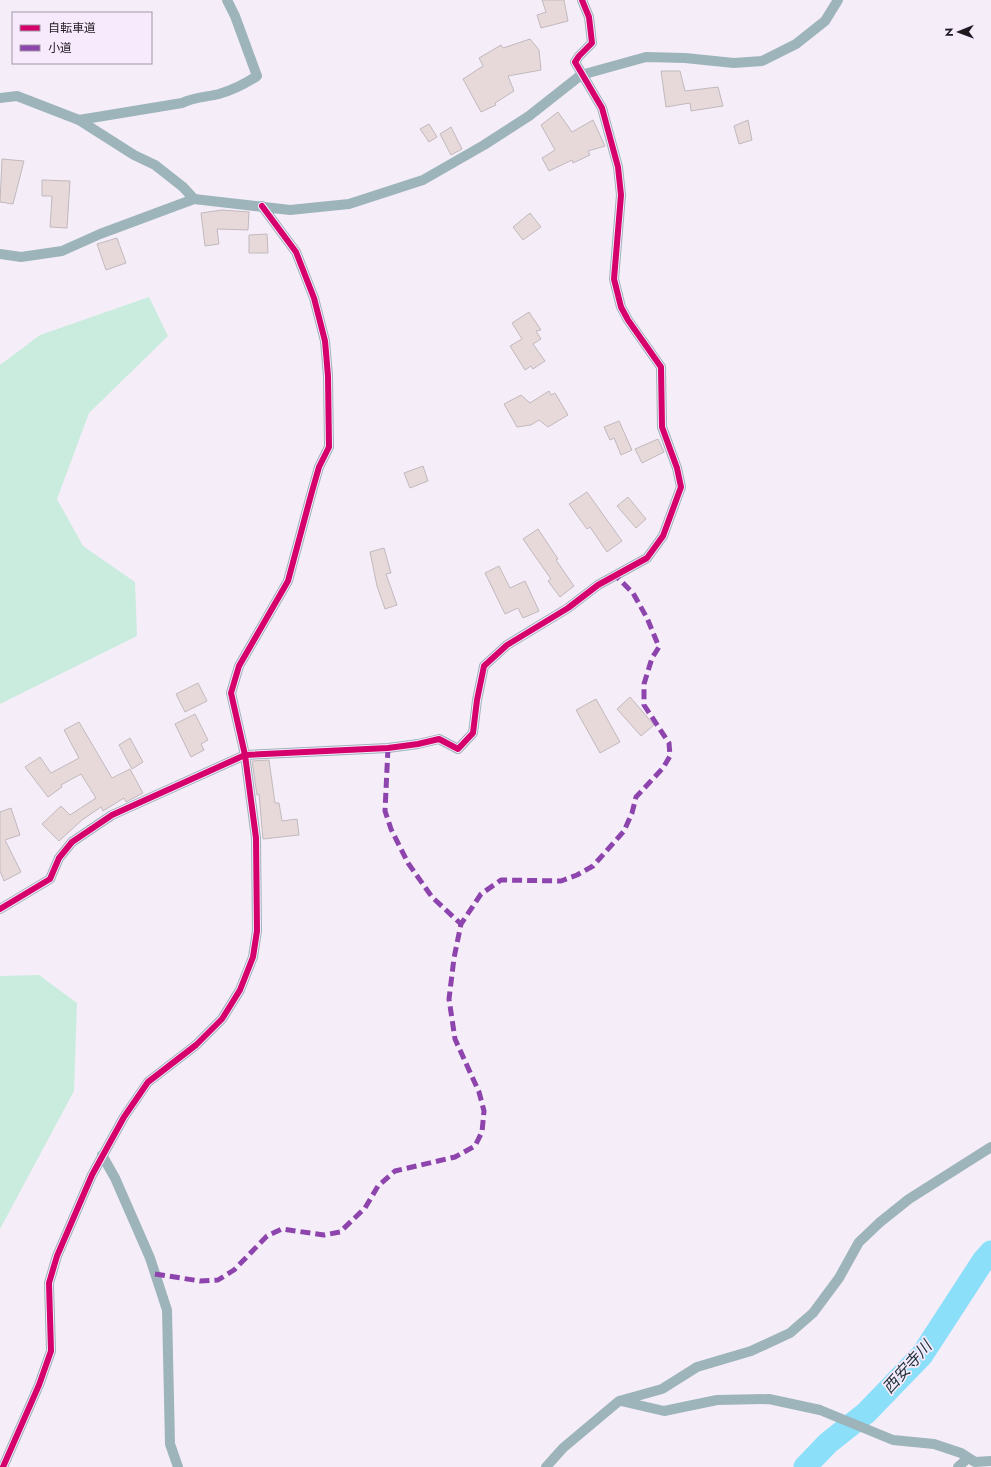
<svg xmlns="http://www.w3.org/2000/svg" width="991" height="1467" viewBox="0 0 991 1467" font-family="Jost,'Noto Sans JP',sans-serif">
<rect width="100%" height="100%" fill="#f5eef8"/>
<g fill="#caecde">
<polygon points="149,297 168,336 89,413 57,499 83,546 135,582 137,636 0,704 0,365 40,335"/>
<polygon points="39,975 77,1003 74,1091 0,1229 0,976"/>
</g>
<g fill="none" stroke-linecap="round" stroke-linejoin="round">
<polyline stroke="#8bdff9" stroke-width="23" points="805,1467 828,1443 866,1413 922,1355 983,1261 991,1252"/>
</g>
<g fill="#e7d9da" stroke="#c1b9bd">
<polygon points="542,0 564,0 568,21 541,28 537,15 546,12"/>
<polygon points="530,39 539,50 541,70 508,76 514,91 495,103 496,105 481,112 463,79 483,66 479,58 501,45 503,48"/>
<polygon points="661,71 680,71 685,91 718,87 723,106 691,111 690,103 666,107"/>
<polygon points="558,112 572,132 593,120 605,146 588,151 590,155 573,163 572,160 549,171 542,158 555,150 541,125"/>
<polygon points="748,120 752,140 739,144 734,126"/>
<polygon points="429,124 437,137 429,142 420,129"/>
<polygon points="451,127 462,149 451,155 440,134"/>
<polygon points="2,159 24,161 13,204 0,202"/>
<polygon points="42,180 70,181 67,228 50,227 52,196 42,196"/>
<polygon points="222,210 249,212 248,230 217,229 219,244 205,246 201,213"/>
<polygon points="530,213 541,227 523,240 513,227"/>
<polygon points="267,234 268,253 249,253 249,235"/>
<polygon points="117,238 126,263 106,270 97,244"/>
<polygon points="529,312 541,330 536,331 541,339 533,344 545,361 533,369 531,366 525,370 510,346 522,339 512,323"/>
<polygon points="549,391 551,395 555,393 568,415 548,427 539,420 531,425 517,427 504,404 521,395 530,403"/>
<polygon points="619,421 632,450 621,455 614,438 610,440 604,427"/>
<polygon points="658,439 664,452 642,463 635,449"/>
<polygon points="423,466 428,481 410,488 404,473"/>
<polygon points="587,492 622,541 607,552 590,527 587,529 569,504"/>
<polygon points="628,497 646,519 636,528 617,506"/>
<polygon points="538,529 558,559 556,560 574,586 560,597 548,581 551,579 523,539"/>
<polygon points="384,548 391,573 386,574 397,605 385,609 377,586 370,552"/>
<polygon points="499,566 510,588 525,581 539,611 523,618 518,608 505,614 485,573"/>
<polygon points="198,683 207,701 185,712 176,694"/>
<polygon points="630,697 654,725 641,736 617,709"/>
<polygon points="596,699 620,742 600,753 576,710"/>
<polygon points="195,714 208,740 201,744 204,750 191,757 175,724"/>
<polygon points="79,722 112,778 130,769 143,793 126,802 124,798 103,811 101,807 82,820 59,841 42,824 61,806 70,815 96,798 81,774 61,785 62,787 48,797 25,767 40,757 51,773 79,758 64,730"/>
<polygon points="130,738 143,762 132,769 119,745"/>
<polygon points="269,760 275,803 279,803 282,821 297,819 299,835 263,839 259,794 257,795 252,761"/>
<polygon points="11,808 20,835 5,840 21,872 4,881 0,871 0,812"/>
</g>
<g fill="none" stroke-linecap="round" stroke-linejoin="round">
<g stroke="#9eb4bb" stroke-width="10">
<polyline points="0,98 17,96 79,120 134,155 155,165 183,187 194,199"/>
<path d="M79,120L182,103C194,97 207,97 219,94C233,90 245,84 257,76L235,16L227,0"/>
<polyline points="0,254 21,257 62,251 100,234 194,199 290,210 349,204 423,180 484,145 529,116 581,75 646,57 685,58 734,63 762,61 796,44 825,21 838,0"/>
<polyline points="0,909 50,879 59,858 72,842 112,815 245,755 388,748 418,744 439,739 458,749 473,733 477,700 484,666 507,645 568,608 598,585 647,558 663,536 681,487 677,468 662,427 661,367 628,320 621,307 614,279 621,195 618,167 602,108 575,62 579,56 592,43 589,17 582,0"/>
<polyline points="102,1155 115,1178 150,1258 167,1310 170,1444 178,1467"/>
<polyline points="621,1401 664,1411 717,1400 769,1399 820,1410 893,1440 934,1444 961,1453 975,1462 991,1461"/>
<polyline points="3,1467 39,1385 51,1351 49,1283 57,1256 92,1175 124,1117 148,1082 196,1045 222,1019 240,990 253,957 257,931 256,838 245,755 231,693 239,666 288,581 311,495 319,467 329,447 328,376 325,341 314,298 296,252 262,206"/>
<polyline points="546,1467 563,1448 619,1401 662,1389 697,1367 751,1351 790,1333 813,1313 839,1278 859,1242 879,1223 909,1199 991,1147"/>
<polyline points="958,1467 968,1458"/>
</g>
<g stroke="#8e44ad" stroke-width="5" stroke-dasharray="10 5" stroke-linecap="butt">
<polyline points="388,748 385,811 391,829 408,863 432,897 461,924"/>
<polyline points="155,1274 200,1281 218,1280 234,1270 267,1236 282,1229 324,1235 340,1232 365,1208 378,1186 395,1171 455,1157 475,1146 482,1132 484,1111 479,1092 455,1039 449,999 454,958 461,924 481,894 501,880 561,881 577,875 593,866 624,831 632,813 636,797 663,768 670,756 669,743 644,705 644,684 652,658 659,647 647,618 633,593 616,576"/>
</g>
<defs>
<g id="cycleway">
<polyline points="0,909 50,879 59,858 72,842 112,815 245,755 388,748 418,744 439,739 458,749 473,733 477,700 484,666 507,645 568,608 598,585 647,558 663,536 681,487 677,468 662,427 661,367 628,320 621,307 614,279 621,195 618,167 602,108 575,62 579,56 592,43 589,17 582,0"/>
<polyline points="3,1467 39,1385 51,1351 49,1283 57,1256 92,1175 124,1117 148,1082 196,1045 222,1019 240,990 253,957 257,931 256,838 245,755 231,693 239,666 288,581 311,495 319,467 329,447 328,376 325,341 314,298 296,252 262,206"/>
</g>
</defs>
<use href="#cycleway" stroke="#f7eafc" stroke-width="8"/>
<use href="#cycleway" stroke="#d6006c" stroke-width="6"/>
</g>
<g text-anchor="middle" dominant-baseline="central" stroke-width="3.5" stroke-linejoin="round" paint-order="stroke">
<g font-size="16" font-style="italic" fill="#1e333a" stroke="#f7eafc">
<text transform="translate(907 1367) rotate(-48)">西安寺川</text>
</g>
</g>
<rect x="12" y="12" width="140" height="52" fill="#f7eafc" stroke="#a197a4"/>
<rect x="20" y="25" width="20" height="6" fill="#d6006c" stroke="#a197a4"/>
<text x="48" y="32" font-size="12" fill="#1f1a20">自転車道</text>
<rect x="20" y="45" width="20" height="6" fill="#8e44ad" stroke="#a197a4"/>
<text x="48" y="52" font-size="12" fill="#1f1a20">小道</text>
<g transform="translate(959 32) rotate(269)" stroke="#f7eafc" stroke-width="3" paint-order="stroke">
<path d="M0-3L7 15L0 10L-7 15Z" fill="#1f1a20"/>
<text y="-6" font-size="11" font-weight="bold" text-anchor="middle" fill="#1f1a20">N</text>
</g>
</svg>
